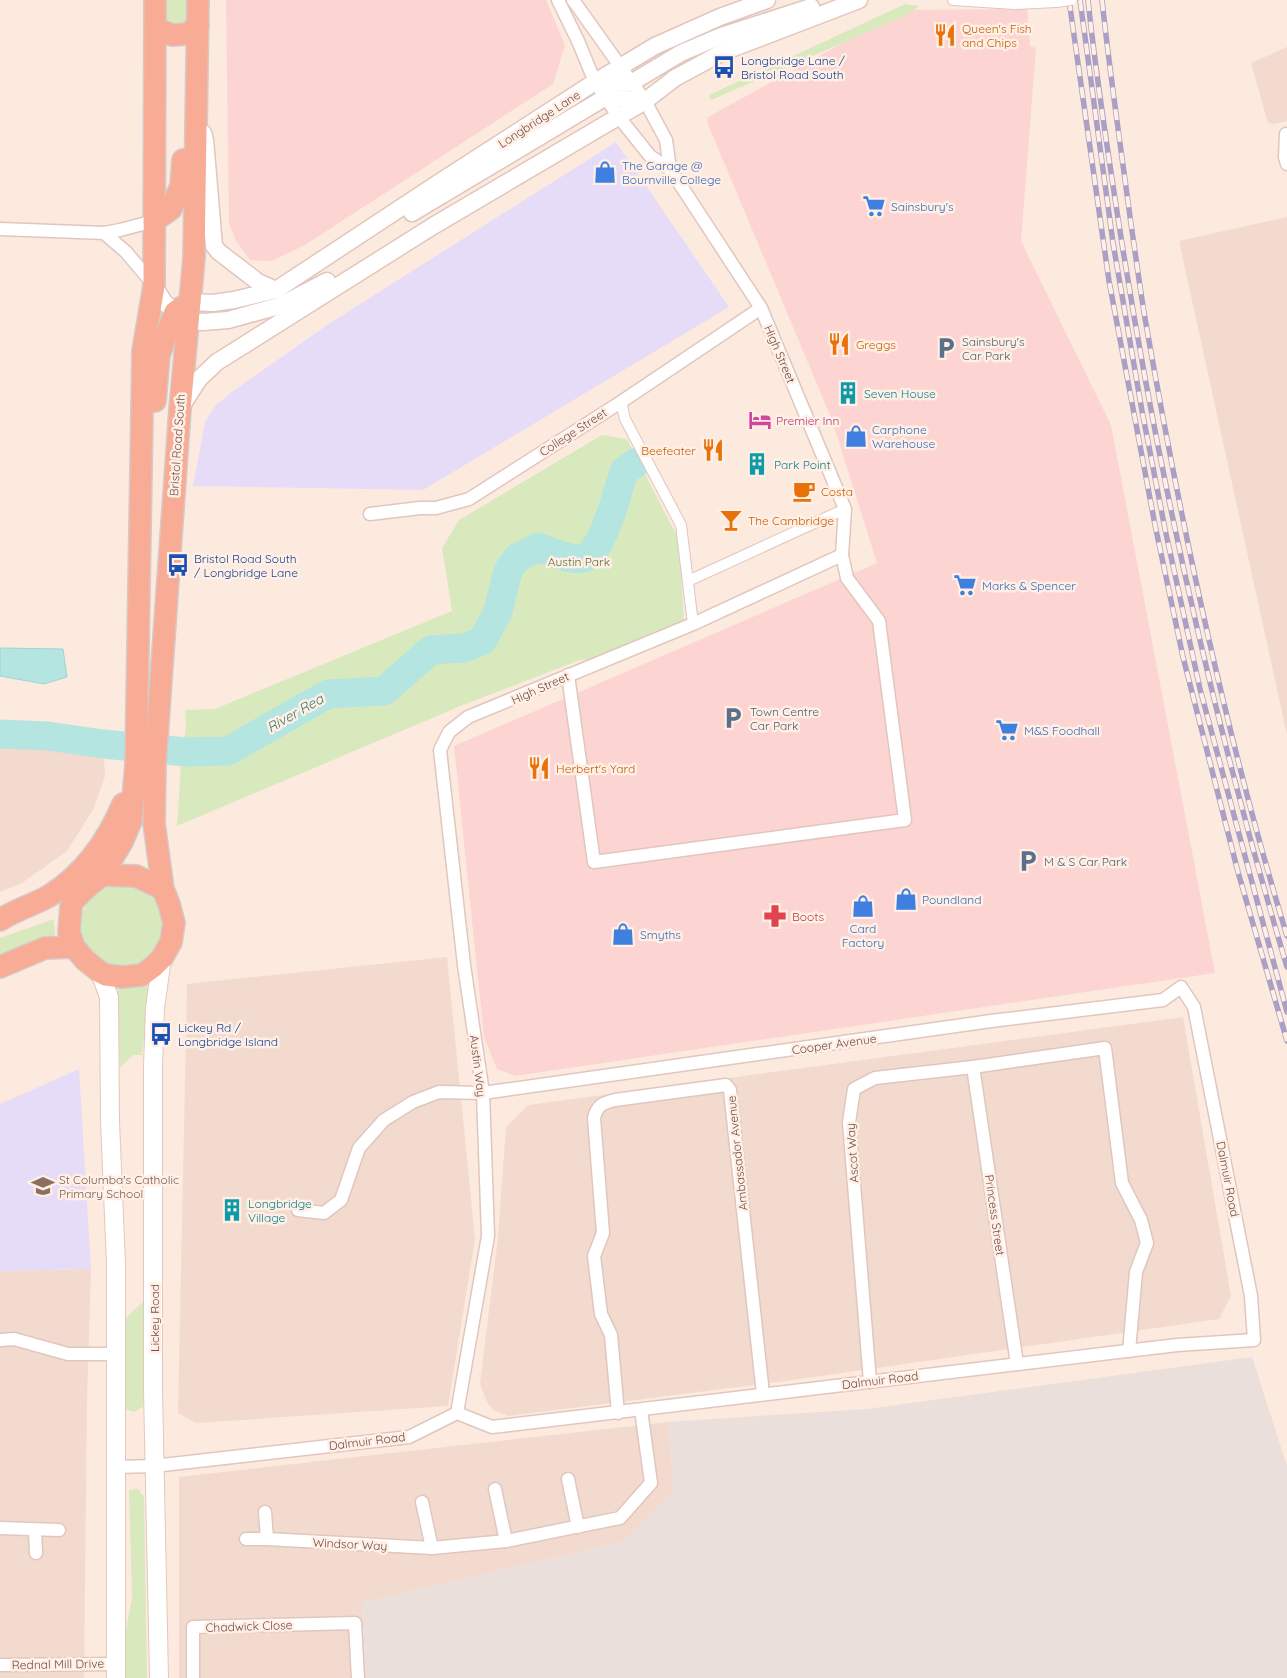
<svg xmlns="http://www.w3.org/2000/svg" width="1287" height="1678" viewBox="0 0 1287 1678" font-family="Quicksand,sans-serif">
<rect width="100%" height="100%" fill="#fceadf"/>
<g fill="#f3dace">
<polygon points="1287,47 1287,121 1274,124 1268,123 1251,63"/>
<polygon points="1287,217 1287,735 1179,241"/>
<polygon points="0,734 48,736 103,744 105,776 94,808 67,851 22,883 0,892"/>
<polygon points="447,957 475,1239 448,1406 196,1423 178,1413 187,984"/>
<polygon points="1183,1017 1231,1296 1219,1319 786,1381 508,1416 493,1410 487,1402 480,1384 498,1237 506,1127 528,1105"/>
<polygon points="91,1269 87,1401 84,1678 0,1678 0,1271"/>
<polygon points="668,1422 674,1491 625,1541 362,1603 366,1678 179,1678 179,1477"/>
</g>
<g fill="#fcd5d2">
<polygon points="226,0 546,0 565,45 553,84 305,245 272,261 250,260 236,241 229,224"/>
<polygon points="1027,9 1030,46 1036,48 1021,241 1111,425 1215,973 515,1076 497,1069 484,1037 454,746 877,563 832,420 707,122 708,117 903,10"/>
</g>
<polygon fill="#eadfdb" points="1252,1357 1287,1466 1287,1678 366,1678 362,1603 625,1541 674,1491 668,1422 867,1409"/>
<g fill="#e7dcf8">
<polygon points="616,142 729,307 423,490 193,486 205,422 216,405 232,392 327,325"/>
<polygon points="79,1069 91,1269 0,1271 0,1104"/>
</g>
<g fill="#d9e9be">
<polygon points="167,0 190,0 190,22 183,27 167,23"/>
<polygon points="905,4 919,6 907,15 711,100 709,95"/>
<polygon points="602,435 627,439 679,540 684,623 596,659 580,660 463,705 177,826 181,764 186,724 185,710 215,709 452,611 442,548 459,520"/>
<circle cx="122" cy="926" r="42"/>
<polygon points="54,919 55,935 0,957 0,938"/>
<polygon points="144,983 149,991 142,1055 134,1055 120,1067 117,993 120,987"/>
<polygon points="144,1301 143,1407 134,1412 123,1408 122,1322"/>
<polygon points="138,1489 144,1497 147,1678 126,1678 126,1629 132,1598 129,1490"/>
</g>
<polygon fill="#b4e5e0" stroke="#9bd6d2" points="0,648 63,649 67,677 44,684 0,676"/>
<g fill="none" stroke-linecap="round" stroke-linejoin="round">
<path stroke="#b4e5e0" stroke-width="29" d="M0,734L48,736L103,744L186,752L228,751L328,694L384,691L431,650L464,648L482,641L498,612L508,571L517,558L538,547C552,552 569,561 584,558C602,554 619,488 624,471L637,462"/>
<defs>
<g id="pedestrian">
<polyline points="953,0 1014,4 1056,2"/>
<polyline points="621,402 625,419 681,525 693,624"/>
<polyline points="688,581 845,509"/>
</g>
<g id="minor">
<polyline points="558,0 578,41 595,82 618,116 650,156 670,169"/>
<polyline points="1286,134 1285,157 1287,164"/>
<polyline points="0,229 104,233 120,230 154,221"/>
<polyline points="104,233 126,252 154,285"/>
<polyline points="370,514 420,508 436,508 469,499 621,402 761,308"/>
<polyline points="568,675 594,862 905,820 879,621 847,578 842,555 845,509 761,308 670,169 666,140 645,101 573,0"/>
<polyline points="973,1067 1017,1364"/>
<polyline points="298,1210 324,1213 341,1200 359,1148 384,1120 413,1102 439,1092 483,1093 991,1021 1163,1000 1181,987 1194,1007 1251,1296 1254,1340 1177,1345 492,1427 457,1413"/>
<polyline points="0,1340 14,1339 68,1354 115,1354"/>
<polyline points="870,1382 849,1122 854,1089 875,1078 973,1067 1105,1048 1122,1183 1141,1220 1147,1243 1136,1272 1129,1351"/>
<polyline points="457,1413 488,1236 483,1093 464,965 440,750 449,732 468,717 693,624 842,555"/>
<path d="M618,1413L611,1335L601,1314L594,1256L603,1233L594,1118C597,1105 603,1103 615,1100L726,1085L730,1090L763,1394"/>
<polyline points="115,1467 154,1466 409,1437 457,1413"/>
<polyline points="568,1479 578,1527"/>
<polyline points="495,1489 506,1541"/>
<polyline points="422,1502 432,1548"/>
<polyline points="0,1528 59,1530"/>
<polyline points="35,1530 36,1553"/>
<polyline points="246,1539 267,1539 265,1512"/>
<polyline points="267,1539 432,1548 506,1541 620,1518 651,1483 641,1410"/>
<polyline points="0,1665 116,1664"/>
<polyline points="193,1678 193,1627 355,1623 358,1678"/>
</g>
<g id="tertiary">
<polyline points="595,82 631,83 681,53 721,36 811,7"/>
<polyline points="203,133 205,140 214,246 219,252 258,282 276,290"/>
<polyline points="412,213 606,97 645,101"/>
<polyline points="154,286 164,302 175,312 188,321 203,322 228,320 279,306 327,281"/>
<polyline points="190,302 213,303 234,300 276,290 443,180 595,82 655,46 720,17 767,0"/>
<polyline points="181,407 199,379 217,362 433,226 645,101 675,78 723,52 859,0"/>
</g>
<g id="secondary">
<polyline points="100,972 109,997 110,1121 116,1264 116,1678"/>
<polyline points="159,1678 153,1390 153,1067 155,1008 162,958"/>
</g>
<g id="trunk">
<polyline points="155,28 172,35 188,34 198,25"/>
<polyline points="154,221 171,209 181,186 183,160"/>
<polyline points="155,401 159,355 175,312 190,302"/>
<polyline points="102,875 122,842 131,821 136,765 143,351 154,286 155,0"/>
<polyline points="163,889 136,876 102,875 86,888 74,900 71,906 69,932 74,947 85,960 100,972 106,975 122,977 142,975 153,967 162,958 171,942 174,923 169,904 163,889 154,823 155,765 180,409 194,258 198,0"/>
<path d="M0,920C15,910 33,905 49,896C84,874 107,842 123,804"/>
<polyline points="0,967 45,948 74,947"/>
</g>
</defs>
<use href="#pedestrian" stroke="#e1c6be" stroke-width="12"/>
<use href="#minor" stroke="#e1c6be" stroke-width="15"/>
<use href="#tertiary" stroke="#e1c6be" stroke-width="19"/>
<use href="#secondary" stroke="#e6c6bb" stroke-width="20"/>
<use href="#trunk" stroke="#d5cac8" stroke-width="24"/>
<use href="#pedestrian" stroke="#fff" stroke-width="10"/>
<use href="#minor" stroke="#fff" stroke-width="12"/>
<use href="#tertiary" stroke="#fff" stroke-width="16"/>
<use href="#secondary" stroke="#fff" stroke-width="18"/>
<use href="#trunk" stroke="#f8ac96" stroke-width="21"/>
<defs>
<g id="rail">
<polyline points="1069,0 1109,281 1155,525 1183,657 1238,872 1287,1041"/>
<polyline points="1080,0 1113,243 1142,411 1165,529 1200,689 1287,1012"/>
<path d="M1088,0C1096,77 1108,154 1120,231C1159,480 1215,726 1287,967"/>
<path d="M1102,0C1110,75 1121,149 1131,224C1136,257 1140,290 1146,324C1182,530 1226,736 1287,936"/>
</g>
</defs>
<use href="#rail" stroke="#aa9fc4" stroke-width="5.5"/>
<use href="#rail" stroke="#ffefe5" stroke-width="4" stroke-dasharray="11" stroke-linecap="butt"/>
<defs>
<polyline id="pedestrian-bridge" points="1056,2 1071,0"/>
</defs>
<use href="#pedestrian-bridge" stroke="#e1c6be" stroke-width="12" stroke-linecap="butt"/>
<use href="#pedestrian-bridge" stroke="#fff" stroke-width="10"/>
</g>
<defs>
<symbol id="restaurant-bare" viewBox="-9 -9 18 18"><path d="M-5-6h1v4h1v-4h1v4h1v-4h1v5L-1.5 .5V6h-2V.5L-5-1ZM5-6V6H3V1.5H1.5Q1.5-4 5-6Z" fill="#e8710a" stroke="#ffefe5" stroke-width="2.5" paint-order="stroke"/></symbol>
<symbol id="bus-bare" viewBox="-9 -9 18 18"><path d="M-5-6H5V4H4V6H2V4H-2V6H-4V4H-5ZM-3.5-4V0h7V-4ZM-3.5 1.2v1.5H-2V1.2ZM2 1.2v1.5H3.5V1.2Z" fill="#1a4fb4" stroke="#ffefe5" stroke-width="2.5" paint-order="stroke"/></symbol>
<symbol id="shop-bare" viewBox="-9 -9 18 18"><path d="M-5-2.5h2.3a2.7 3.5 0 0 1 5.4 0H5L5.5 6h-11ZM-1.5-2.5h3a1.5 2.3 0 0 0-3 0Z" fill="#3f7fe0" stroke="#ffefe5" stroke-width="2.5" paint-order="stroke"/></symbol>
<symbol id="supermarket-bare" viewBox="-9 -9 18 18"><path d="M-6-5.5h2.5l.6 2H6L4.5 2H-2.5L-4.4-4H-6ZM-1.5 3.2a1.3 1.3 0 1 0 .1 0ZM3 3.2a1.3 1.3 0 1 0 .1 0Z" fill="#3f7fe0" stroke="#ffefe5" stroke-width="2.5" paint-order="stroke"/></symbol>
<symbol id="parking-bare" viewBox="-9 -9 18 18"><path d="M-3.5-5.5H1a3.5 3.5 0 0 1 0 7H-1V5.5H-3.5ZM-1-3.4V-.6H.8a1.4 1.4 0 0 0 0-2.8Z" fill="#5c6f8a" stroke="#ffefe5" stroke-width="2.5" paint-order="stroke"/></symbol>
<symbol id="building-bare" viewBox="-9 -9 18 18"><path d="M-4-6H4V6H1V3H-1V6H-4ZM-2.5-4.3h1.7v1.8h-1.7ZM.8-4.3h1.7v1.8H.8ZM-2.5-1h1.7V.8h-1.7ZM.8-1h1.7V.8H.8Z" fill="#0f9aa8" stroke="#ffefe5" stroke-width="2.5" paint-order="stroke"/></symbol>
<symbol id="hotel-bare" viewBox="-9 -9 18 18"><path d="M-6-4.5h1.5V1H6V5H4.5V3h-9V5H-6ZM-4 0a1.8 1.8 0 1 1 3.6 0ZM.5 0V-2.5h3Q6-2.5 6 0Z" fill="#d1479c" stroke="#ffefe5" stroke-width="2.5" paint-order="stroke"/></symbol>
<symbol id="cafe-bare" viewBox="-9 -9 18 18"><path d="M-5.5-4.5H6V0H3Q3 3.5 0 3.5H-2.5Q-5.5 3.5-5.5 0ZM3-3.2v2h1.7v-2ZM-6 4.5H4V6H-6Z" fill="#e8710a" stroke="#ffefe5" stroke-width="2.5" paint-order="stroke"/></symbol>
<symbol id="bar-bare" viewBox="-9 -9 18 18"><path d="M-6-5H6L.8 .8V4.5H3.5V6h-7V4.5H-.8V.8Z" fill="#e8710a" stroke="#ffefe5" stroke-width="2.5" paint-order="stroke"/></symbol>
<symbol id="pharmacy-bare" viewBox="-9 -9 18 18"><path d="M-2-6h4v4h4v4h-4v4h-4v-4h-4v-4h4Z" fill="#e0444e" stroke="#ffefe5" stroke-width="2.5" paint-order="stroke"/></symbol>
<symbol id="school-bare" viewBox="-9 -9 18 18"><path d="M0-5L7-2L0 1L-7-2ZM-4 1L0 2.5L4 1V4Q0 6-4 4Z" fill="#8d6e63" stroke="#ffefe5" stroke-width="2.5" paint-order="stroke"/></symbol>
</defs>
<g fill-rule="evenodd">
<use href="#restaurant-bare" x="929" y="19" width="32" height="32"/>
<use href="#bus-bare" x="708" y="51" width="32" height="32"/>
<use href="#shop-bare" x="589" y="156" width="32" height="32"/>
<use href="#supermarket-bare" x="858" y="190" width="32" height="32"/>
<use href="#restaurant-bare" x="823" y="328" width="32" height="32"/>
<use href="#parking-bare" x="930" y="332" width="32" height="32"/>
<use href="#building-bare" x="832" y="377" width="32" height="32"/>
<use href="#hotel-bare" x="744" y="404" width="32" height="32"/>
<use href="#shop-bare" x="840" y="420" width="32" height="32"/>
<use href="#restaurant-bare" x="697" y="434" width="32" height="32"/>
<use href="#building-bare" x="741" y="448" width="32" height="32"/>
<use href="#cafe-bare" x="788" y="475" width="32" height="32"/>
<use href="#bar-bare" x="715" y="504" width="32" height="32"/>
<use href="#bus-bare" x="162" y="549" width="32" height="32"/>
<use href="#supermarket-bare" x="949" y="569" width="32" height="32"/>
<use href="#parking-bare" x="717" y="702" width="32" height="32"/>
<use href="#supermarket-bare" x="991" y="714" width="32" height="32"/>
<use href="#restaurant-bare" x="523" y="752" width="32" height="32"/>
<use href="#parking-bare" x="1012" y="845" width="32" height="32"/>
<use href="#shop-bare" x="890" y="883" width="32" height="32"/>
<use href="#shop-bare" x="847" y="890" width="32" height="32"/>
<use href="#pharmacy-bare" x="759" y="900" width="32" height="32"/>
<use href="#shop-bare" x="607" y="918" width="32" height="32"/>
<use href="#bus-bare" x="145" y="1018" width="32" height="32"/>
<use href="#school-bare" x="27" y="1170" width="32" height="32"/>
<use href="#building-bare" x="216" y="1194" width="32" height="32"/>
</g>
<g text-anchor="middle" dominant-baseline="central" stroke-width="5" stroke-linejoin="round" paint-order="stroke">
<g font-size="12" fill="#c56008" stroke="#ffefe5" text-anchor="start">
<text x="962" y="28">Queen's Fish<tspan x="962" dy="14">and Chips</tspan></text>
<text x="856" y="344">Greggs</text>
<text x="696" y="450" text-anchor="end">Beefeater</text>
<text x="821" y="491">Costa</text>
<text x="748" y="520">The Cambridge</text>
<text x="556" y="768">Herbert's Yard</text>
</g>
<g font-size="12" fill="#164399" stroke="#ffefe5" text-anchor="start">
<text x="741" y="60">Longbridge Lane /<tspan x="741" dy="14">Bristol Road South</tspan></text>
<text x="194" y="558">Bristol Road South<tspan x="194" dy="14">/ Longbridge Lane</tspan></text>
<text x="178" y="1027">Lickey Rd /<tspan x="178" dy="14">Longbridge Island</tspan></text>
</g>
<g font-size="12" fill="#724d47" stroke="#ffefe5">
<text transform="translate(539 119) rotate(-33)">Longbridge Lane</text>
<text transform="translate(780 354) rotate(67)">High Street</text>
<text transform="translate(573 432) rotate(-33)">College Street</text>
<text transform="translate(177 445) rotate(-86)">Bristol Road South</text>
<text transform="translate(540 688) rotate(-24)">High Street</text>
<text transform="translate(834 1044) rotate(-8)">Cooper Avenue</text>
<text transform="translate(478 1066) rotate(83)">Austin Way</text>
<text transform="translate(737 1153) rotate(-96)">Ambassador Avenue</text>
<text transform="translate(852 1153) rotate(-94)">Ascot Way</text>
<text transform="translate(1228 1179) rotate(79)">Dalmuir Road</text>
<text transform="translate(995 1215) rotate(82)">Princess Street</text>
<text transform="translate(154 1318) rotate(-90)">Lickey Road</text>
<text transform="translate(880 1380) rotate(-7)">Dalmuir Road</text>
<text transform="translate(367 1441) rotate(-7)">Dalmuir Road</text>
<text transform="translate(350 1544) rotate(3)">Windsor Way</text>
<text transform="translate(249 1626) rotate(-2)">Chadwick Close</text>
<text transform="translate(58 1664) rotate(-1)">Rednal Mill Drive</text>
</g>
<g font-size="12" fill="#366cbe" stroke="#ffefe5" text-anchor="start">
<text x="622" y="165">The Garage @<tspan x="622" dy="14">Bournville College</tspan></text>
<text x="891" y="206">Sainsbury's</text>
<text x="872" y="429">Carphone<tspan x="872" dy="14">Warehouse</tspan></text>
<text x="982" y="585">Marks &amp; Spencer</text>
<text x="1024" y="730">M&amp;S Foodhall</text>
<text x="922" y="899">Poundland</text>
<text x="863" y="928" text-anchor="middle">Card<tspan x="863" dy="14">Factory</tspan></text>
<text x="640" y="934">Smyths</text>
</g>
<g font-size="12" fill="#4e5e75" stroke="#ffefe5" text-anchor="start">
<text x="962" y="341">Sainsbury's<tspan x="962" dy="14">Car Park</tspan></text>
<text x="750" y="711">Town Centre<tspan x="750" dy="14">Car Park</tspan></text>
<text x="1044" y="861">M &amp; S Car Park</text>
</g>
<g font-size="12" fill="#0d838f" stroke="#ffefe5" text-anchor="start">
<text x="864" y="393">Seven House</text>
<text x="774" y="464">Park Point</text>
<text x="248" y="1203">Longbridge<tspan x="248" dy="14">Village</tspan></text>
</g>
<g font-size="12" fill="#b23c85" stroke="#ffefe5" text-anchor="start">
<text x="776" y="420">Premier Inn</text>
</g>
<g font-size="12" fill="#59723d" stroke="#ffefe5">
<text x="579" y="561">Austin Park</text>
</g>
<g font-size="12" fill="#be3a42" stroke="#ffefe5" text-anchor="start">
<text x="792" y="916">Boots</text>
</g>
<g font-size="12" fill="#785e54" stroke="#ffefe5" text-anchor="start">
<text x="59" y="1179">St Columba's Catholic<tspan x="59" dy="14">Primary School</tspan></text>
</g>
<g font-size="14" font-style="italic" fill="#3c7874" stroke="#ffefe5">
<text transform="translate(295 713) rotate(-30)">River Rea</text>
</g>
</g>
</svg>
